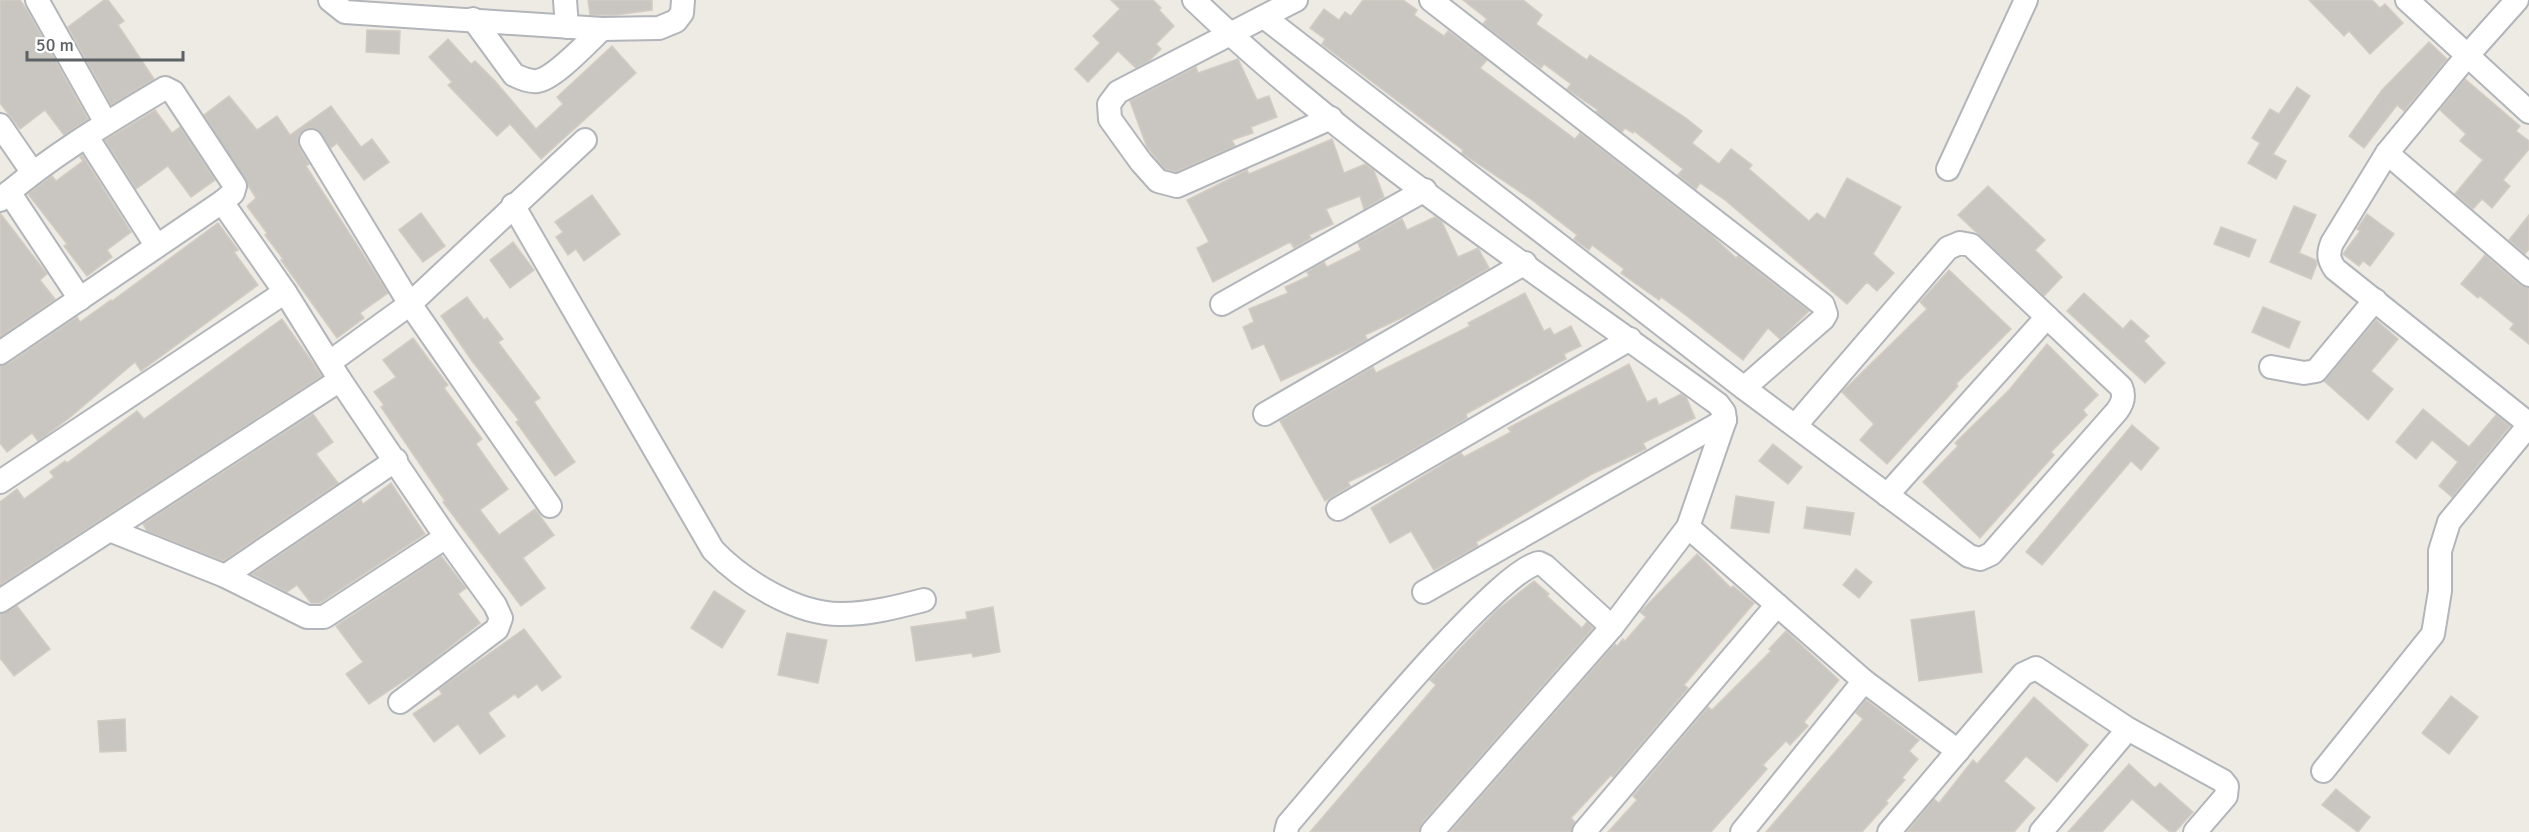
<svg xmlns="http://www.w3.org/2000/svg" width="2529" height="832" viewBox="0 0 2529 832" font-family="Signika,sans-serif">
<rect width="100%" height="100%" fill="#eeebe5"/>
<g fill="#c9c6c1" stroke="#d2ccc3" stroke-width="1.5">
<polygon points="0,0 20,0 27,10 88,119 64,135 45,110 20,129 0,103"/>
<polygon points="104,0 108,0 124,21 118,25 154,79 111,105 68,27"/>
<polygon points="588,0 652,0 652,10 616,15 590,15"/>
<polygon points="1111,0 1153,0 1161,8 1159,10 1174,26 1156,44 1161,49 1149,61 1136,68 1118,51 1088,82 1075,69 1100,43 1093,36 1120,9"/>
<polygon points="1363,0 1403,0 1417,10 1414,15 1444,36 1448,31 1487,60 1480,68 1575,139 1580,133 1709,233 1736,258 1738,256 1809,311 1780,339 1768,328 1743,360 1683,313 1661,297 1659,300 1621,273 1624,269 1592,245 1589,250 1574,239 1577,235 1532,200 1462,153 1463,150 1322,44 1325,39 1310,28 1324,9 1339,20 1345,12 1351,16"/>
<polygon points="1463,0 1523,0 1542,15 1536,24 1587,60 1590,55 1686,118 1702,131 1692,143 1719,164 1731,149 1752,165 1749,169 1809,221 1817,213 1825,219 1847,178 1901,207 1873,254 1894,273 1877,291 1867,282 1847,304 1725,200 1700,183 1696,189 1678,175 1683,169 1634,131 1633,133 1625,128 1622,132 1596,112 1598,110 1567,89 1571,84 1544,64 1541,68 1483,24 1487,19"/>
<polygon points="2309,0 2372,0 2380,8 2385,4 2403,23 2370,54 2349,31 2344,36"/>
<polygon points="367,30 400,31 399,54 366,52"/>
<polygon points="448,39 471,64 475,61 495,81 536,129 563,104 557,97 612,46 636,73 541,159 510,124 497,136 448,85 452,82 429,57"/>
<polygon points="2429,42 2447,59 2404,111 2397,105 2364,148 2349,136 2382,90"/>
<polygon points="1238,59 1257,100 1269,96 1277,117 1251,127 1253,133 1232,140 1235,146 1175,172 1165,169 1147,147 1130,101 1196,67 1198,73"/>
<polygon points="2465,79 2520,126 2516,131 2529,141 2529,149 2503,180 2510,186 2492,208 2482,199 2473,209 2455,194 2483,160 2460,141 2466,134 2440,110"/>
<polygon points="2297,87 2310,96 2273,154 2286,161 2276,179 2248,163 2260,143 2252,138 2270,109 2279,114"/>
<polygon points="229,96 257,130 277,116 290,135 331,106 361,147 372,139 389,162 364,180 337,143 331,148 318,130 310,128 299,135 299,147 309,164 306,166 388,293 360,313 364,318 337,338 281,260 283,259 265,235 267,233 247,206 256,198 204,115"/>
<polygon points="155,110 172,133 180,127 215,180 191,197 168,166 136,189 105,140"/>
<polygon points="1332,139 1344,173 1365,164 1374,171 1384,197 1364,209 1360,196 1326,209 1333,224 1309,235 1311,238 1294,248 1291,243 1288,243 1213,282 1197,248 1209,242 1187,200 1247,170 1249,174"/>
<polygon points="82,155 131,232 107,250 112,257 87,276 64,246 67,244 28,194 52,176 56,181 83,161 80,157"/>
<polygon points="1988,186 2045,240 2035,250 2062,277 2044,296 1958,215"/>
<polygon points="592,195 620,234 584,261 576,249 568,255 556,237 563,232 555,222"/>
<polygon points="2294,206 2316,215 2299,253 2316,260 2317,264 2311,279 2270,262"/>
<polygon points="0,213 47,274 40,280 55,299 0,337"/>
<polygon points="421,213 445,246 423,262 399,230"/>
<polygon points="2367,214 2394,234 2370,266 2363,261 2359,266 2343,254 2360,231 2357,229"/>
<polygon points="2529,215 2529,249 2525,254 2509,240"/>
<polygon points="1435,217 1442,222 1458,257 1478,248 1489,268 1412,313 1365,335 1367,339 1357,345 1281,381 1264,344 1252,349 1243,327 1254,322 1249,309 1288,293 1285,287 1309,276 1307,272 1324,262 1327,267 1361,250 1358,243 1398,221 1402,219 1407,230"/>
<polygon points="218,223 238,250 234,252 258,285 141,371 135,362 68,419 38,441 32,433 7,452 0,443 0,366 8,364 77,317 80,322 111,300 112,301"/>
<polygon points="2221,227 2256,240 2249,257 2214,244"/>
<polygon points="513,242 534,270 510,288 490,260"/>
<polygon points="2485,255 2520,285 2529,288 2529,344 2510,329 2514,324 2480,296 2478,298 2461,284"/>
<polygon points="1949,270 2011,329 1956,384 1958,386 1887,464 1860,440 1874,424 1842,392 1927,309 1920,302"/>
<polygon points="1525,293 1544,331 1550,328 1554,335 1571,326 1581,346 1564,354 1566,359 1466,414 1467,418 1448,429 1397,459 1348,482 1350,486 1325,501 1280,421 1373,367 1376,373 1470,326 1468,323"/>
<polygon points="2084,293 2123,329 2131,320 2149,336 2144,341 2165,363 2145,383 2067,311"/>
<polygon points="467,297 484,320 487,318 503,339 498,342 540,398 534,402 575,462 555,476 516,422 519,420 472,361 441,316"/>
<polygon points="2263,307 2300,322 2289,348 2252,332"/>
<polygon points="282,319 322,376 0,585 0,502 17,489 24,499 54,477 50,472 65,461 67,463 137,411 144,419"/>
<polygon points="2376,320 2398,339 2371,371 2393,389 2368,420 2324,381"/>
<polygon points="413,338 448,385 444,388 482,439 476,444 508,489 480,510 499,535 535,509 554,535 523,558 545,588 521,606 443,502 445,501 381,407 384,405 374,392 396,377 383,360"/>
<polygon points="2047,344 2098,395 2083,410 2087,415 2051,452 2054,455 1980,538 1923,482 1958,446 1955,443 2009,390"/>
<polygon points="1629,364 1647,402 1656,398 1659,405 1681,394 1686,397 1695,418 1643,443 1646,449 1592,474 1497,530 1476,542 1478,546 1434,570 1411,531 1390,543 1371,508 1461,453 1464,457 1511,432 1508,428"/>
<polygon points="2423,409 2469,447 2496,415 2510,426 2452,497 2439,486 2458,462 2432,440 2416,459 2396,442"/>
<polygon points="313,414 333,442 316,454 338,483 223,561 147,531 143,524"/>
<polygon points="2132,425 2159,448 2141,470 2131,461 2042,565 2026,552"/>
<polygon points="1773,444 1802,467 1788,484 1759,461"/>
<polygon points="391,483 425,534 320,603 311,603 297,585 287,592 252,574 361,500 363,504"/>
<polygon points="1736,496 1774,502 1769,533 1731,528"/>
<polygon points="1807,507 1854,513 1850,535 1804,528"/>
<polygon points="1697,554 1731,588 1733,586 1754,603 1684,685 1688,688 1613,777 1611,775 1571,818 1575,822 1571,832 1450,832 1615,644 1617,646 1623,639 1625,641 1646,617 1640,612 1644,608"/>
<polygon points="441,556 466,588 458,594 480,623 423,668 369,704 346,674 363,662 336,626"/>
<polygon points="1856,569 1872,582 1859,598 1843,585"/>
<polygon points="1534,581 1549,594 1547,596 1582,628 1587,622 1593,628 1422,823 1419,832 1310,832 1436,685 1430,680 1497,610"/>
<polygon points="714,591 745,611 722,648 691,628"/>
<polygon points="17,606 50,649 14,676 0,658 0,614"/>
<polygon points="993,607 1000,652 973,657 972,653 916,661 911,627 967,619 966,612"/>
<polygon points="1974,611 1982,672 1919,681 1911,620"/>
<polygon points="524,629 561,677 542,691 537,684 518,698 515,694 488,713 505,736 480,754 458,724 434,742 413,714 442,694 439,689"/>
<polygon points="1786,631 1839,680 1804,722 1808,726 1790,745 1786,741 1763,765 1767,769 1711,832 1608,832 1637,800 1633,796 1708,707 1712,710 1771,651 1769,649"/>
<polygon points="787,633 827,640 818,683 778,675"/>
<polygon points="2451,696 2478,717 2449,754 2422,733"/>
<polygon points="2034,697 2088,745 2057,782 2026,756 2004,781 2035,808 2014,832 1907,832 1934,799 1939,803 1973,760 1977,764"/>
<polygon points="1866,700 1919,740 1909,751 1918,759 1902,778 1905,780 1886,801 1888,803 1862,832 1766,832 1854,730 1863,719 1856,713"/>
<polygon points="125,719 126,751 100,752 98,721"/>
<polygon points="2129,764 2155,788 2160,783 2193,812 2175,832 2170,832 2132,799 2102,832 2068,832"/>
<polygon points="2336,789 2370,817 2358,832 2322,805"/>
</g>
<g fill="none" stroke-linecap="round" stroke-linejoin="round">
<defs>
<g id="minor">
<polyline points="37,0 106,123"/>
<polyline points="330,0 345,12 602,29 659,28 676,21 682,13 683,0"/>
<polyline points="565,0 567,27"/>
<path d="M1194,0C1351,151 1542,275 1718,404L1724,412L1725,420L1688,527L1612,627L1432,832"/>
<polyline points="1296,0 1118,92 1109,104 1110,119 1141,162 1158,181 1177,186 1331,118"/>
<polyline points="2407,0 2529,112"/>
<path d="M2517,0L2467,56L2387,153L2332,243C2328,253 2328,259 2335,269L2529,424"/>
<polyline points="1264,17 1744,388 1823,319 1826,314 1823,305 1431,0"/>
<path d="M473,19L514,75C521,78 529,82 537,81C554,79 588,42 602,29"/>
<polyline points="0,125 33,173"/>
<polyline points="87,137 156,245"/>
<polyline points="311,141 410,304 550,506"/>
<polyline points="2387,153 2529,275"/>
<polyline points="1948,169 2026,0"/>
<polyline points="9,192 80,299"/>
<path d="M0,200C50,156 108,122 165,88L173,92L235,186L233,193L222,202"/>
<path d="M513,205L713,550C743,581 797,615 842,614C870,614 897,607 924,600"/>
<polyline points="1222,304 1425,190"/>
<polyline points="0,353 222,202 285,292 340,380 446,537 495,605 501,618 497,629 400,702"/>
<polyline points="330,362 410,304 585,140"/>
<polyline points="2271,367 2304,373 2316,371 2375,300"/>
<path d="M1744,388L1969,556L1980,559L1991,554L2117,411C2123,403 2125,396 2121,387L1971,245L1960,243L1948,248L1795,426"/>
<polyline points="1265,414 1525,263"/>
<polyline points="396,460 225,576 307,617 324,617 446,537"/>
<polyline points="0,482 285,292"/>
<polyline points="1887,495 2047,317"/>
<polyline points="1338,509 1630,339"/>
<polyline points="1688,527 1864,681 1958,751"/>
<polyline points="112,531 225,576"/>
<polyline points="1424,592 1725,420"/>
<polyline points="0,601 340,380"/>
<polyline points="2323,771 2433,634 2440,591 2440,551 2449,522 2529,425"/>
<path d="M1286,832L1288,824C1326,781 1497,569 1539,563L1545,566L1612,627"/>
<polyline points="1584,832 1777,605"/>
<polyline points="1742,832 1864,681"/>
<polyline points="1889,832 2023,674 2036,668 2128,729 2223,781 2227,786 2226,796 2195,832"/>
<polyline points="2041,832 2128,729"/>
</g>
</defs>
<use href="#minor" stroke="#b2b5b9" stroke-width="26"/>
<use href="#minor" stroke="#fff" stroke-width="22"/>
</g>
<path d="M27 51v9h156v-9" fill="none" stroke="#5c6164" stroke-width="3"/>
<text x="36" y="51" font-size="18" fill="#5c6164" stroke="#ffffff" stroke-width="4.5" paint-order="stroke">50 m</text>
</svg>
